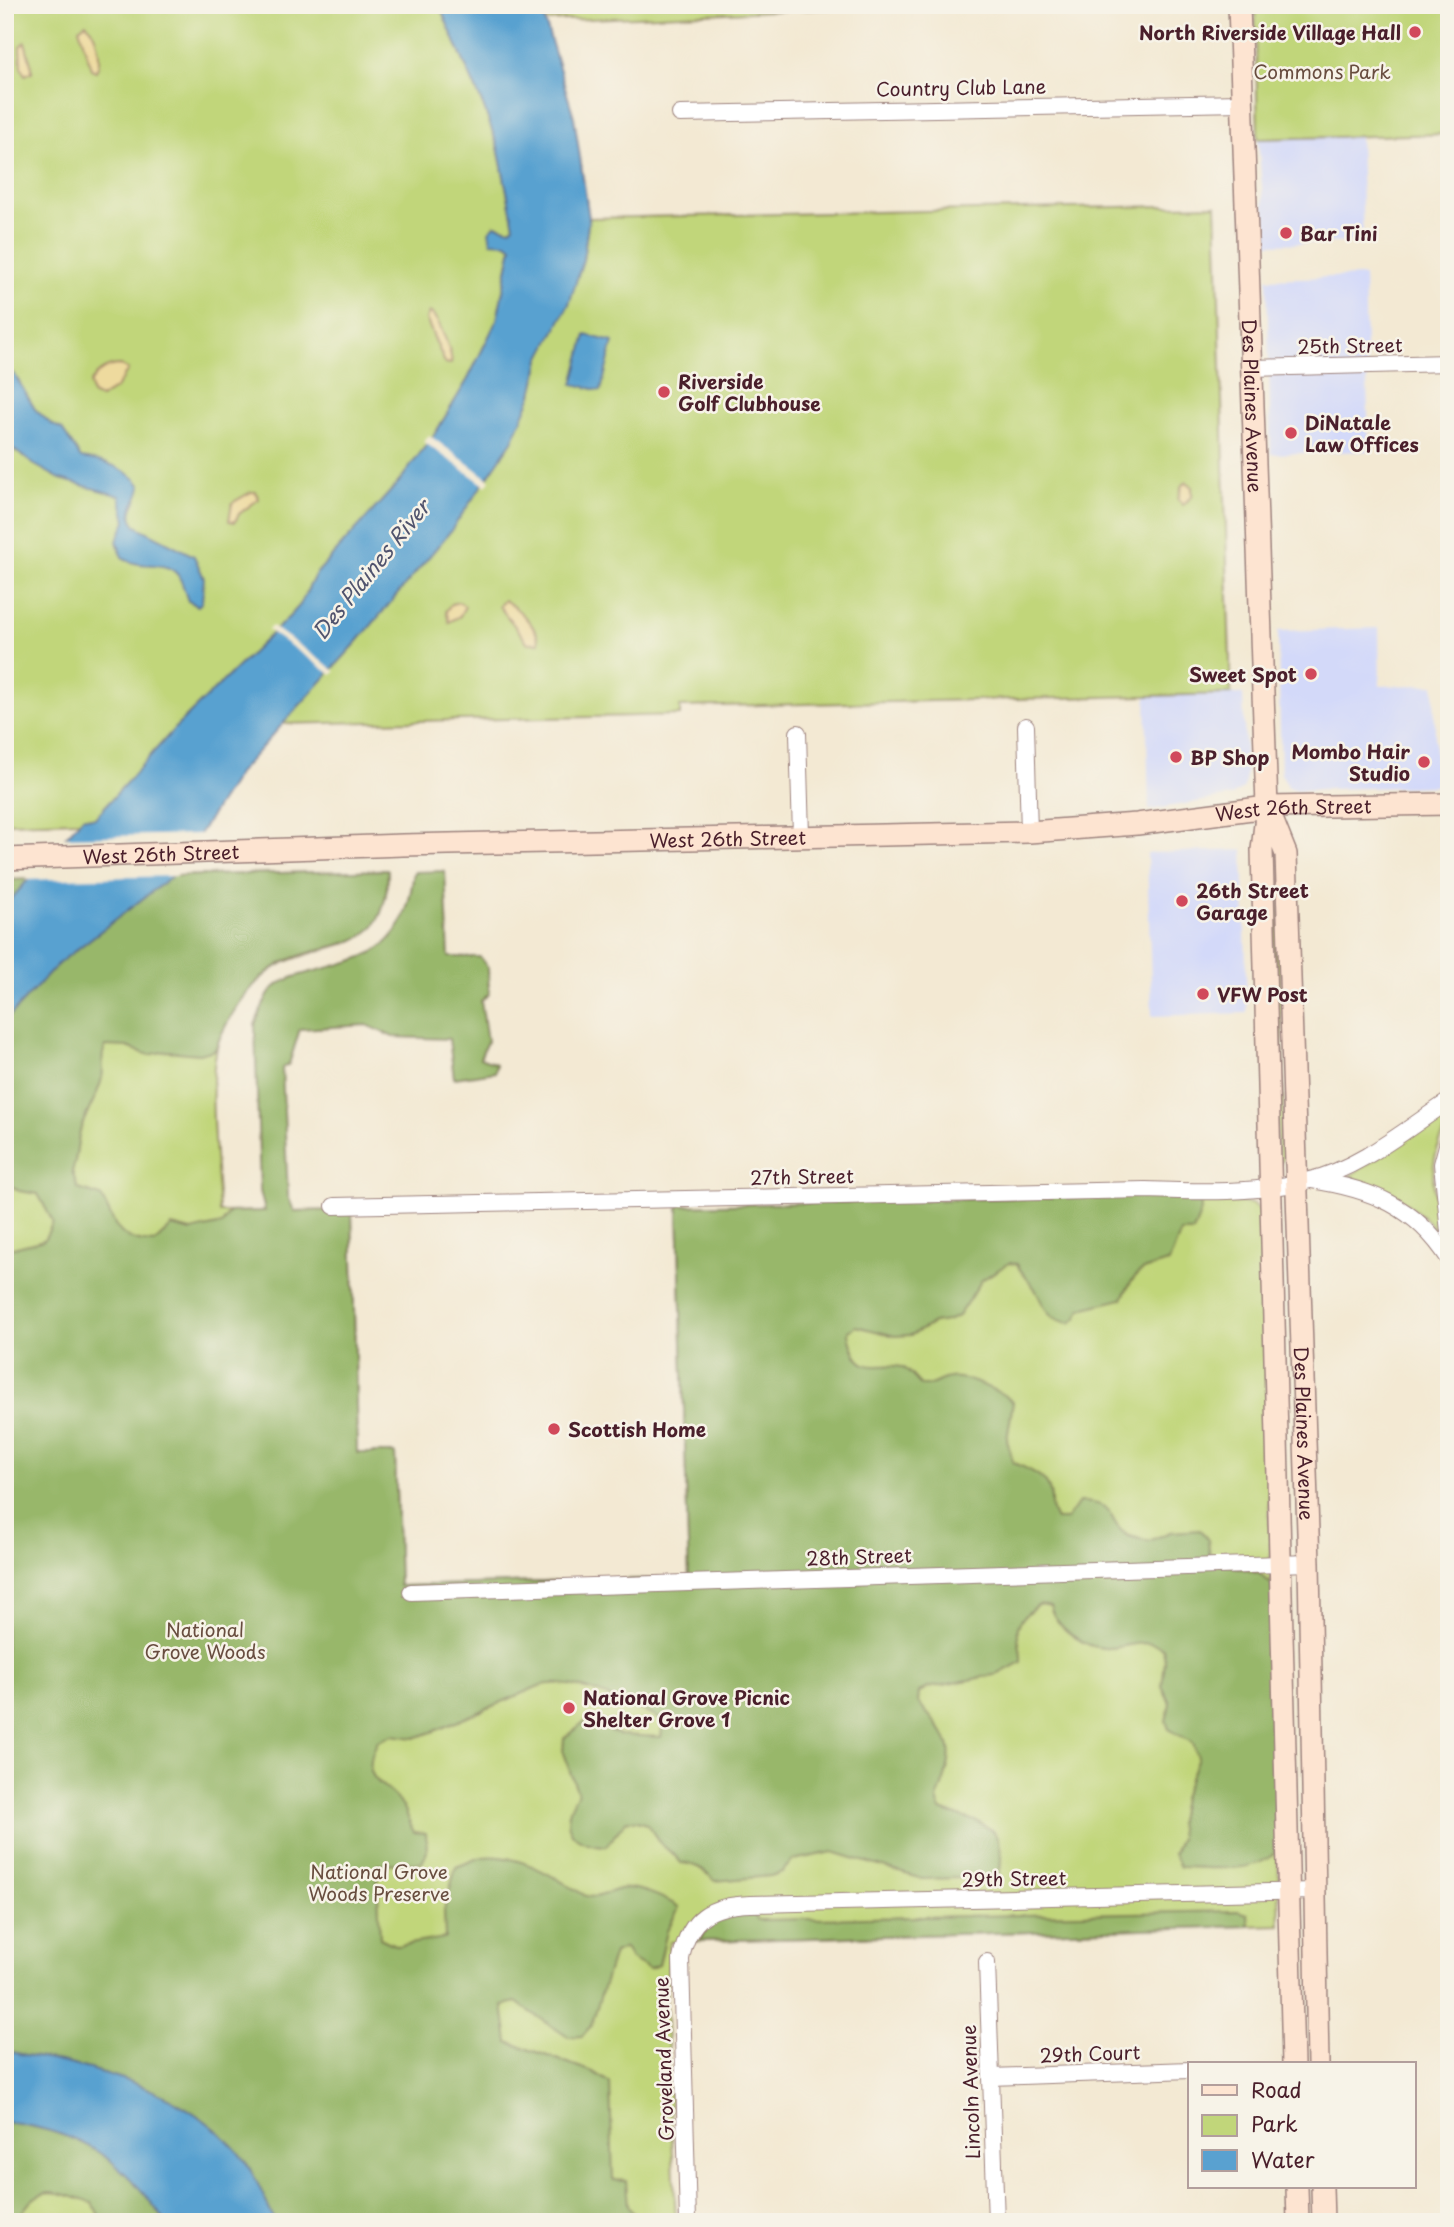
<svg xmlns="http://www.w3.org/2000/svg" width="1454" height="2227" viewBox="0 0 1454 2227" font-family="'Playpen Sans',sans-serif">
<rect width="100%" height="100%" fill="#f7f3e8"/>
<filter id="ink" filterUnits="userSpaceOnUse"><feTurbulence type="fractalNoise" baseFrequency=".0143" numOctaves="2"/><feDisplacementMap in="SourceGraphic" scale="14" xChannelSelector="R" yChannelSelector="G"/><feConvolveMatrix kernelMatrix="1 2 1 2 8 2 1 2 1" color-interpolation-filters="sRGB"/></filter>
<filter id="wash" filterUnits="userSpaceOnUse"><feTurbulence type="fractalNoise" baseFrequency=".00686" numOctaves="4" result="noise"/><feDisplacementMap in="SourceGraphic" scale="28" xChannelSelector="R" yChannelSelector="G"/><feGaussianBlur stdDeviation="1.57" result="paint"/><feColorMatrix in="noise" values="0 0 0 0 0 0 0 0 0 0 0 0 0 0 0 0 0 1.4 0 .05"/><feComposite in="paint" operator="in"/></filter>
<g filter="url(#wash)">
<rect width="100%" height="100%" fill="#f3e9d3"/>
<g fill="#d3d9f9">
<polygon points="1360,136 1363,242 1267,244 1258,139"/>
<polygon points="1364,276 1369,451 1271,454 1267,279"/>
<polygon points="1379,628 1380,686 1434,685 1436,786 1297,790 1288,787 1281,774 1278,631"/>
<polygon points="1243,694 1246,775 1244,788 1232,796 1149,810 1146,696"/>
<polygon points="1243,850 1247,1013 1152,1016 1147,853"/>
</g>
<g fill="#c1d67a" stroke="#867a52" stroke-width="2">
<polygon points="5,5 439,5 483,105 498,147 514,226 510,229 495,225 501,242 512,246 497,320 468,379 436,432 398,483 315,575 300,605 291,615 175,728 95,818 83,817 80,821 5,823"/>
<polygon points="536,5 1032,5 1032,6 841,8 545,21"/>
<polygon points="1255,5 1449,5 1449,134 1258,139"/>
<polygon points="1216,205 1231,694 680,707 680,715 282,724 359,640 532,395 540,359 583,260 589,218"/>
<polygon points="1272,851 1277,857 1285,1158 1281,1162 1278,1161"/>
<path d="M388,870C386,952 344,938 286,962C260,972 233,1007 222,1032C204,1072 217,1166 219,1212L352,1210L357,1453H395L399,1586L689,1578L678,1206L1200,1198L1254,1204L1262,1214L1280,1925L670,1942L666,2002L676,2222H275L247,2164L120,2077L5,2051V1021L172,876Z"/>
<path d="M1449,1110C1449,1128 1438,1141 1435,1159C1430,1184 1437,1208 1442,1232L1439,1233L1419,1213L1391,1192L1349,1176Z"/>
<polygon points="5,2122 166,2222 5,2222"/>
</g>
<g fill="#98b76a" stroke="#716b4a" stroke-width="2">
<path d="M388,870C386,957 342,935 284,962C252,978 227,1017 215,1050L199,1054L167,1051L149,1055L127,1047L106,1046C99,1057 105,1066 102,1078C98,1096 87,1111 81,1128C76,1142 78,1157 72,1171L78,1189L101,1196C118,1227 114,1240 154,1243L172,1226L191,1231L222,1224L229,1212L265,1211L260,1191L255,1025C260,1013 265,996 275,987C286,978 301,975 315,971C382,954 404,947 414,872L445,871L449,957H480L488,968L489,994L481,1001L487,1041L480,1058L496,1064L495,1072L454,1078L449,1039L393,1037L367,1025L300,1029L289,1064L282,1068L288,1196L294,1211L352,1210L357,1453H395L399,1586L689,1578L678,1206L1141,1195L1200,1198L1201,1211L1193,1232H1181L1169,1262C1140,1269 1134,1272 1122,1299L1081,1309L1077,1318L1070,1323C1046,1319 1046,1309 1036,1291C1031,1281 1022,1275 1017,1264L1009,1263L982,1280L958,1316L947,1321L934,1323L911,1335L895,1336L856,1326L849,1331C849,1340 852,1345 855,1353C865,1375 883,1361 901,1367C909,1370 915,1380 922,1386C933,1387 939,1379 949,1378C963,1375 1003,1392 1013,1402L1007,1440L1013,1462C1030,1471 1050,1475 1051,1499C1051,1508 1051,1512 1056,1520H1066L1079,1502C1120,1502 1104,1520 1127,1535C1133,1538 1143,1539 1149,1541L1170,1532L1200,1530L1208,1540L1210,1559L1260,1574L1272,1585L1279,1848C1258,1876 1212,1867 1180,1867L1173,1854L1180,1838L1178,1821L1182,1798L1198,1758L1193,1743L1169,1729L1166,1721L1170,1703L1162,1686L1165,1661L1163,1648C1145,1638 1129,1647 1109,1648C1086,1650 1056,1628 1050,1606C1040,1603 1037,1604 1030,1611C1008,1629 1022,1637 1021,1662L999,1674L928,1688L919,1692L918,1702C955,1746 957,1746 937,1800L941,1810C983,1825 1009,1822 999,1877L922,1879L833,1852L793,1860L782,1872L771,1876L715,1881C706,1870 696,1864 681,1863C675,1854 668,1851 661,1844C648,1828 652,1821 627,1820L606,1846C569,1844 558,1825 578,1793L563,1753L564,1738L584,1722L597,1724L620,1735L661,1737L663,1720C631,1707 572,1675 539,1686L435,1731L414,1738L392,1735L378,1741C357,1783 385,1780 403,1806C408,1814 409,1824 414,1832L426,1833L427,1852L422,1863L377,1864L380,1938L397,1946L445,1938L444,1910L456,1867C465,1864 474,1859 483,1857C518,1852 557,1879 586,1896C601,1899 606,1892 619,1889C637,1885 665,1898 679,1907L667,1931L659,1965L649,1969L630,1958L625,1948L614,1953L591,2026L582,2036L568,2037L516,2002L503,2005L508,2042L593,2072L610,2083L613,2180L626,2181L628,2206L640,2222H275C266,2203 258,2181 247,2164C194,2087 90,2067 5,2051V1250L44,1240L53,1222L38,1194L19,1191L5,1181V1021L59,963L172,876Z"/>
<polygon points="30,879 9,903 5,906 5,880"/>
<path d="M752,1911L758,1920L1238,1911L1248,1914L1249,1926L700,1941C710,1915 726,1913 752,1911Z"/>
<path d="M5,2122C83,2132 121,2158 166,2222H102L93,2203C60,2195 43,2179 22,2213L29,2222H5Z"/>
</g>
<g fill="#eeda9e" stroke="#9c7c64" stroke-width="2">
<path d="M86,23C97,32 103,60 96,71L91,69L79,28Z"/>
<polygon points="25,42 32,68 32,72 25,75 21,67 20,46"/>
<path d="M429,312C437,314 454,356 451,364L445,363L426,319Z"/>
<path d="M121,365L128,370L116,388L100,398L92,394L90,384C96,372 107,365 121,365Z"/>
<polygon points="1187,482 1192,487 1192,496 1183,505 1178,499 1182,485"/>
<polygon points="251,492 256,492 259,499 239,514 235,522 229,521 232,503"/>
<path d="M504,600C518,608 538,627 539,643H528L499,606Z"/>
<polygon points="459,602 465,606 460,616 449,622 446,611 451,604"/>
</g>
<g fill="#59a1d0" stroke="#52607e" stroke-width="2">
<polygon points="439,5 536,5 545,21 574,117 589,218 583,260 569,304 540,359 532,395 513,440 450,532 359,640 240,771 172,876 59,963 5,1021 5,906 83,817 95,818 175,728 291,615 300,605 315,575 398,483 436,432 468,379 497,320 512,247 507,243 491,242 489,231 495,225 510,229 514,226 498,147 483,105"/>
<polygon points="586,335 613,342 601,391 573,384"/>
<path d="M5,369L15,375L35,409L51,424L62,429L81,458C102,460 130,469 141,486C139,502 124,511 136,526L194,556L204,578L202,602L198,606L188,601C184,592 183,581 177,574C163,558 139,571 122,557L117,541L126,521L120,496L60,479L33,464L5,443Z"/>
<path d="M5,2051C90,2067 194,2087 247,2164C258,2181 266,2203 275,2222H166C121,2158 83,2132 5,2122Z"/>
</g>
<g fill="#f3e9d3">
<polygon points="429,435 490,480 486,486 424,442"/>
<polygon points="272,626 334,670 336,671 332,675 268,630"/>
<polygon points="201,834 176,876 25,880 62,837"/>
</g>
</g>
<g filter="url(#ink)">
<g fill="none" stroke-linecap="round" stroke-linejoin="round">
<defs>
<g id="street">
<polyline points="680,114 1243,103"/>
<polyline points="1252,368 1449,363"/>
<polyline points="1026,726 1029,832"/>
<polyline points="798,733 801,835"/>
<polyline points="1449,1138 1442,1164 1449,1232"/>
<path d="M1312,1180C1371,1189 1415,1206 1449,1259"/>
<path d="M334,1206L1145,1190C1200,1192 1256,1194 1310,1180C1360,1168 1406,1129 1449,1101"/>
<polyline points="411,1592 1309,1563"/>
<polyline points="987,1962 996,2222"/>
<polyline points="991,2077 1190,2070"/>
<path d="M688,2222L681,1959C689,1917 711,1905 751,1904L1315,1891"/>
</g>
<g id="secondary">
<path id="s1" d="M1239,5L1267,807L1262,850L1293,2064"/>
<path id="s2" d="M1268,809L1286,854L1309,1563L1318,2064"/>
<path id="s3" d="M5,859L403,845L1029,832L1137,824L1267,807L1449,804"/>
<polyline points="1297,2187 1298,2222"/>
<polyline points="1322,2187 1323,2222"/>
</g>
</defs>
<use href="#street" stroke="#9e847f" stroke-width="18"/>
<use href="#secondary" stroke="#9e847f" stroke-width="24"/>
<use href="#street" stroke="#fff" stroke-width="16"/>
<use href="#secondary" stroke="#fde4d1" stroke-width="21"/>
</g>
</g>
<g fill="#d1495b" stroke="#f7f3e8" stroke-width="2.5">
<circle cx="1415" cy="32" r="7"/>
<circle cx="1286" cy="233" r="7"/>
<circle cx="664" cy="392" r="7"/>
<circle cx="1291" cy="433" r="7"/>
<circle cx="1311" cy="674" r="7"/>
<circle cx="1176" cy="757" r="7"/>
<circle cx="1424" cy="762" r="7"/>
<circle cx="1182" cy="901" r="7"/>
<circle cx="1203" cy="994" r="7"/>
<circle cx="554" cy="1429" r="7"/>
<circle cx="569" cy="1708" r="7"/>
</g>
<g text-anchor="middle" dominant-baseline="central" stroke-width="5" stroke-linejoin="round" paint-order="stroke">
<g font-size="19" font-weight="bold" fill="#4a1f2b" stroke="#f7f3e8" text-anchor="start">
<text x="1401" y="32" text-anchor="end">North Riverside Village Hall</text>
<text x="1300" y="233">Bar Tini</text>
<text x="678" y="381">Riverside<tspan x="678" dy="22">Golf Clubhouse</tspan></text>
<text x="1305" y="422">DiNatale<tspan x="1305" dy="22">Law Offices</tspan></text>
<text x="1297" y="674" text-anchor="end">Sweet Spot</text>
<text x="1410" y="751" text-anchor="end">Mombo Hair<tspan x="1410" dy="22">Studio</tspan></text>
<text x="1190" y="757">BP Shop</text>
<text x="1196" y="890">26th Street<tspan x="1196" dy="22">Garage</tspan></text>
<text x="1217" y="994">VFW Post</text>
<text x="568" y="1429">Scottish Home</text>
<text x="583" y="1697">National Grove Picnic<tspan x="583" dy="22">Shelter Grove 1</tspan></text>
</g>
<g font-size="19" fill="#684d3f" stroke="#f7f3e8">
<text x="1322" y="71">Commons Park</text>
<text x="205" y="1629">National<tspan x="205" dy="22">Grove Woods</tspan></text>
<text x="379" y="1871">National Grove<tspan x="379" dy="22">Woods Preserve</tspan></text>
</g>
<g font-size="19" fill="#4a1f2b" stroke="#f7f3e8">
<text transform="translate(961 87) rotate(-1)">Country Club Lane</text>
<text transform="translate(1350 345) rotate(-1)">25th Street</text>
<text stroke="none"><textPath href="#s1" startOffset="401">Des Plaines Avenue</textPath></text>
<text stroke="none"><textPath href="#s3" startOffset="1290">West 26th Street</textPath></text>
<text stroke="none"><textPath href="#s3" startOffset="723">West 26th Street</textPath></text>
<text stroke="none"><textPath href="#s3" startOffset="156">West 26th Street</textPath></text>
<text transform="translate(802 1176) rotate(-1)">27th Street</text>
<text stroke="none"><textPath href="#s2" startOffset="628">Des Plaines Avenue</textPath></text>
<text transform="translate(859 1556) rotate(-2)">28th Street</text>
<text transform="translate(1014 1878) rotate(-1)">29th Street</text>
<text transform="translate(1090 2053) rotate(-2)">29th Court</text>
<text transform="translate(663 2059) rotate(-92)">Groveland Avenue</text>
<text transform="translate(970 2092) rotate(-92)">Lincoln Avenue</text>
</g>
<g font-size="21" font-style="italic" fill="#50536d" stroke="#f7f3e8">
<text transform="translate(370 569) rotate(-51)">Des Plaines River</text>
</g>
</g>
<rect width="1454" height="2227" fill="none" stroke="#f7f3e8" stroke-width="28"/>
<rect x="1188" y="2062" width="228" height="126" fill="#f7f3e8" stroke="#b29e9c" stroke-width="2"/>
<rect x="1202" y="2085" width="35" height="10" fill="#fde4d1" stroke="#b29e9c" stroke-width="2"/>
<text x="1251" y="2098" font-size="21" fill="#4a1f2b">Road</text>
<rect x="1202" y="2115" width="35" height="21" fill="#c1d67a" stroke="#b29e9c" stroke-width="2"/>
<text x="1251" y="2132" font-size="21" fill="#4a1f2b">Park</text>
<rect x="1202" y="2150" width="35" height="21" fill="#59a1d0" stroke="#b29e9c" stroke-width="2"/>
<text x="1251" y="2168" font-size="21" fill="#4a1f2b">Water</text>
</svg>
